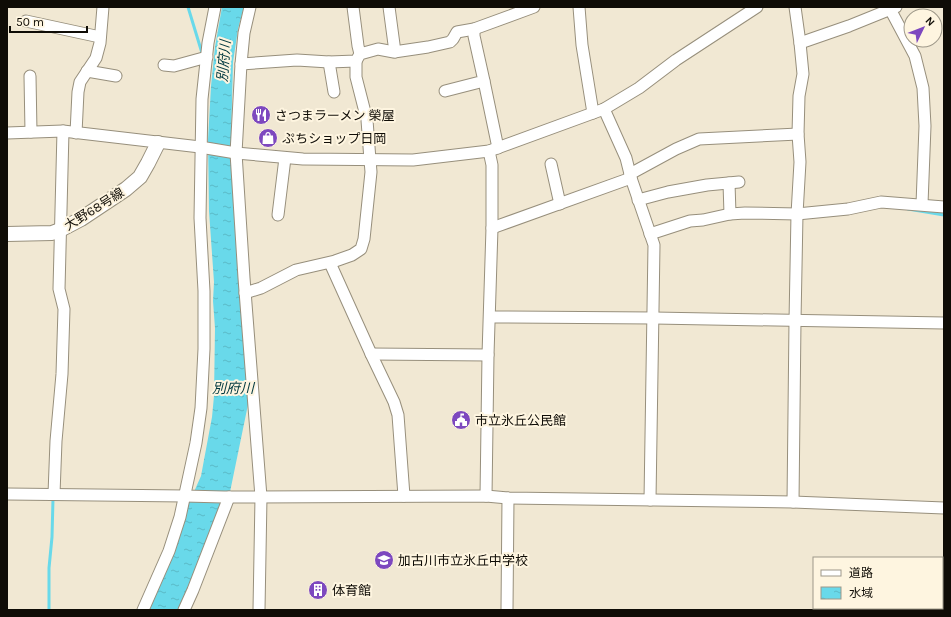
<svg xmlns="http://www.w3.org/2000/svg" width="951" height="617" viewBox="0 0 951 617" font-family="Karla,'Noto Sans JP',sans-serif">
<defs>
<pattern id="water-ripples" width="26" height="14" patternUnits="userSpaceOnUse"><rect width="26" height="14" fill="#69d9ea"/><path d="M2 4q2-2 4 0t4 0M15 11q2-2 4 0t4 0" fill="none" stroke="#5ab9c7"/></pattern>
</defs>
<rect width="100%" height="100%" fill="#f1e8d3"/>
<polygon fill="url(#water-ripples)" points="222,7 244,7 238,29 233,62 231,141 251,390 230,492 179,610 149,610 173,554 189,503 201,476 212,417 214,396 215,328 213,301 214,282 209,211 208,140 211,86 215,47"/>
<g fill="none" stroke-linecap="round" stroke-linejoin="round">
<g stroke="#69d9ea" stroke-width="3">
<polyline points="188,7 202,53"/>
<polyline points="908,209 944,215"/>
<polyline points="49,610 49,568 52,537 53,499"/>
</g>
<defs>
<g id="minor">
<polyline points="250,7 244,33 241,64 236,153 244,278 261,497 259,610"/>
<polyline points="353,7 358,46 360,54"/>
<polyline points="389,7 395,52"/>
<polyline points="579,7 582,45 593,113"/>
<polyline points="890,9 915,56 923,88 925,126 922,204"/>
<polyline points="26,21 100,37"/>
<polyline points="800,43 849,26 896,7"/>
<polyline points="329,62 334,92"/>
<polyline points="241,64 297,60 329,62 356,61 360,54 378,49 394,52 428,47 450,42 453,39 457,32 474,29 534,7"/>
<polyline points="164,65 174,66 207,57"/>
<polyline points="87,71 116,76"/>
<polyline points="30,76 31,132"/>
<polyline points="484,81 498,148"/>
<polyline points="445,91 484,81 474,36 474,29"/>
<polyline points="604,109 626,158 631,178 654,245 650,500"/>
<polyline points="7,133 63,131 200,147 236,153 303,159 413,160 489,151 604,109 639,88 676,60 757,7"/>
<polyline points="76,133 78,92 80,82 96,58 100,43 103,7"/>
<polyline points="551,164 560,204"/>
<polyline points="630,174 676,149 699,139 798,134"/>
<polyline points="729,183 730,214"/>
<polyline points="638,200 668,192 707,185 739,182"/>
<polyline points="278,215 285,158"/>
<polyline points="492,228 631,178"/>
<polyline points="650,234 690,221 703,220 730,214 745,213 797,214 848,209 881,202 944,207"/>
<polyline points="330,263 372,356 394,402 398,415 404,496"/>
<polyline points="245,293 261,288 296,270 335,261 352,255 361,249 364,239 371,172 370,160 367,120 356,77 356,61"/>
<polyline points="490,317 654,318 944,323"/>
<polyline points="371,354 488,355"/>
<polyline points="7,494 185,496 224,497 486,496 508,498 793,502 944,508"/>
<polyline points="54,494 56,441 62,374 64,309 59,289 63,131"/>
<polyline points="486,496 488,355 492,228 492,165 489,151"/>
<polyline points="793,502 795,321 797,214 800,162 798,134 799,96 803,74 800,43 795,7"/>
<polyline points="143,610 169,551 180,517 196,443 201,408 204,349 204,291 200,218 202,99 208,43 215,7"/>
<polyline points="184,610 193,590 229,497"/>
<polyline points="507,610 508,498"/>
</g>
<polyline id="tertiary" points="7,234 52,233 60,230 81,219 126,189 140,177 148,163 158,143"/>
</defs>
<use href="#minor" stroke="#978f7c" stroke-width="13"/>
<use href="#tertiary" stroke="#978f7c" stroke-width="16"/>
<use href="#minor" stroke="#fff" stroke-width="11"/>
<use href="#tertiary" stroke="#fff" stroke-width="14"/>
</g>
<defs>
<symbol id="restaurant-disc" viewBox="-11 -11 22 22"><circle r="9.5" fill="#7d48bf" stroke="#fef5e0"/><path d="M-5-6h1v4h1v-4h1v4h1v-4h1v5L-1.5 .5V6h-2V.5L-5-1ZM5-6V6H3V1.5H1.5Q1.5-4 5-6Z" fill="#fff"/></symbol>
<symbol id="shop-disc" viewBox="-11 -11 22 22"><circle r="9.5" fill="#7d48bf" stroke="#fef5e0"/><path d="M-5-2.5h2.3a2.7 3.5 0 0 1 5.4 0H5L5.5 6h-11ZM-1.5-2.5h3a1.5 2.3 0 0 0-3 0Z" fill="#fff"/></symbol>
<symbol id="civic-disc" viewBox="-11 -11 22 22"><circle r="9.5" fill="#7d48bf" stroke="#fef5e0"/><path d="M-.6-6.5H3V-4.5H.6V-3L4-1V1h2V6H-6V1h2V-1L-.6-3ZM-1.2 2.5V6h2.4V2.5Z" fill="#fff"/></symbol>
<symbol id="school-disc" viewBox="-11 -11 22 22"><circle r="9.5" fill="#7d48bf" stroke="#fef5e0"/><path d="M0-5L7-2L0 1L-7-2ZM-4 1L0 2.5L4 1V4Q0 6-4 4Z" fill="#fff"/></symbol>
<symbol id="building-disc" viewBox="-11 -11 22 22"><circle r="9.5" fill="#7d48bf" stroke="#fef5e0"/><path d="M-4-6H4V6H1V3H-1V6H-4ZM-2.5-4.3h1.7v1.8h-1.7ZM.8-4.3h1.7v1.8H.8ZM-2.5-1h1.7V.8h-1.7ZM.8-1h1.7V.8H.8Z" fill="#fff"/></symbol>
</defs>
<g fill-rule="evenodd">
<use href="#restaurant-disc" x="250" y="104" width="22" height="22"/>
<use href="#shop-disc" x="257" y="127" width="22" height="22"/>
<use href="#civic-disc" x="450" y="409" width="22" height="22"/>
<use href="#school-disc" x="373" y="549" width="22" height="22"/>
<use href="#building-disc" x="307" y="579" width="22" height="22"/>
</g>
<g text-anchor="middle" dominant-baseline="central" stroke-width="4" stroke-linejoin="round" paint-order="stroke">
<g font-size="13" fill="#0f0c06" stroke="#fef5e0" text-anchor="start">
<text x="275" y="115">さつまラーメン 榮屋</text>
<text x="282" y="138">ぷちショップ日岡</text>
<text x="475" y="420">市立氷丘公民館</text>
<text x="398" y="560">加古川市立氷丘中学校</text>
<text x="332" y="590">体育館</text>
</g>
<g font-size="13" fill="#0f0c06" stroke="#fef5e0">
<text transform="translate(94 209) rotate(-32)">大野68号線</text>
</g>
<g font-size="14" font-style="italic" fill="#00383f" stroke="#fef5e0">
<text transform="translate(224 61) rotate(-85)">別府川</text>
<text x="233" y="388">別府川</text>
</g>
</g>
<rect width="951" height="617" fill="none" stroke="#0f0c06" stroke-width="16"/>
<rect x="813" y="557" width="130" height="52" fill="#fef5e0" stroke="#9e9889"/>
<rect x="821" y="570" width="20" height="6" fill="#ffffff" stroke="#9e9889"/>
<text x="849" y="577" font-size="12" fill="#0f0c06">道路</text>
<rect x="821" y="587" width="20" height="12" fill="url(#water-ripples)" stroke="#9e9889"/>
<text x="849" y="597" font-size="12" fill="#0f0c06">水域</text>
<g transform="translate(923 28) rotate(47)"><circle r="19" fill="#fef5e0" stroke="#9e9889"/>
<path d="M0-3L7 15L0 10L-7 15Z" fill="#7d48bf"/>
<text y="-6" font-size="11" font-weight="bold" text-anchor="middle" fill="#0f0c06">N</text>
</g>
<path d="M10 26v6h77v-6" fill="none" stroke="#0f0c06" stroke-width="2"/>
<text x="16" y="26" font-size="12" fill="#0f0c06" stroke="#fef5e0" stroke-width="3" paint-order="stroke">50 m</text>
</svg>
